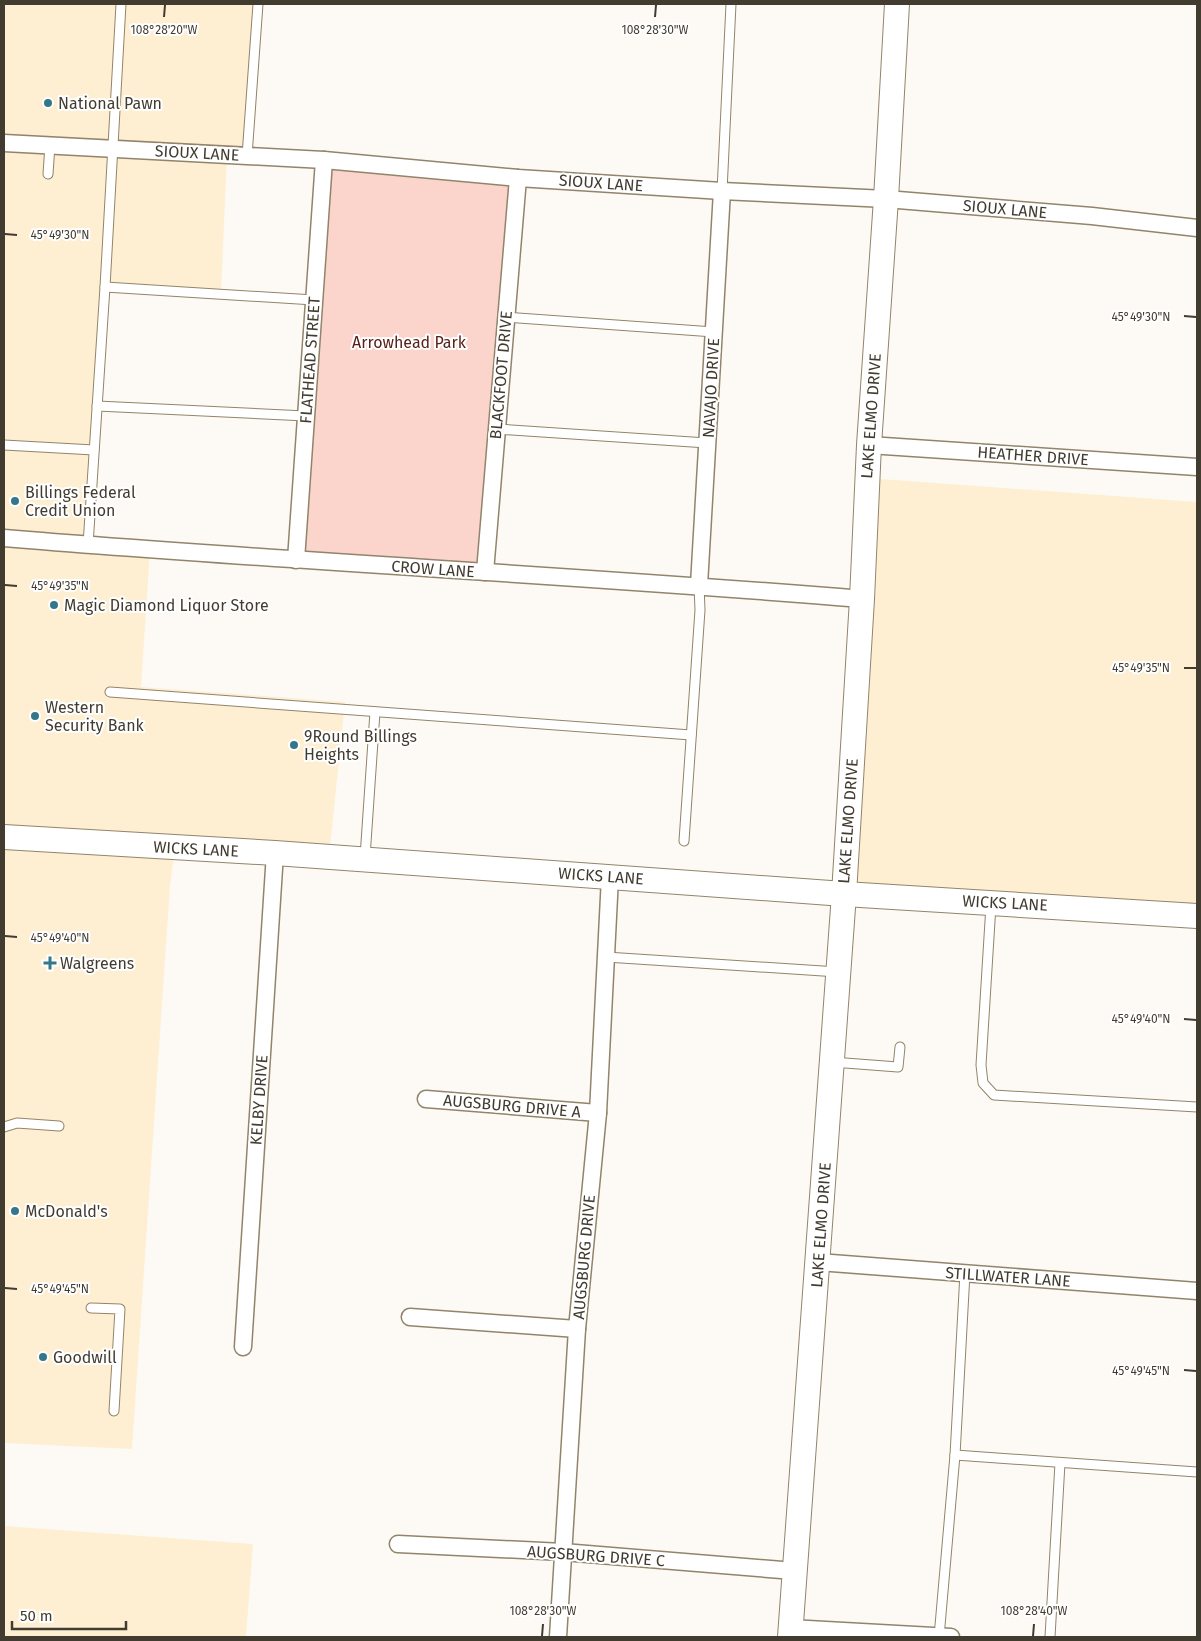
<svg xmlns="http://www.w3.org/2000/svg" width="1201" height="1641" viewBox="0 0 1201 1641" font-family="'Fira Sans',sans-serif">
<rect width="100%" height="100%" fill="#fdfaf5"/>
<g fill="#feefd3">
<polygon points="4,4 260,4 247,156 227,155 221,294 106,287 88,544 150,550 141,687 345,702 329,857 175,848 170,886 132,1449 4,1443"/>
<polygon points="867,478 1197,502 1197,885 1195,916 844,894"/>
<polygon points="4,1526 253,1544 246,1637 4,1637"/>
</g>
<polygon fill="#fbd4cc" points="329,168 511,178 479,564 296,554"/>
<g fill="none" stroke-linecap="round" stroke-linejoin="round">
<defs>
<g id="lane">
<polyline points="247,156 258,4"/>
<polyline points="48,174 50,145"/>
<polyline points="722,191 731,4"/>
<polyline points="105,287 314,300"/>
<polyline points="506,317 714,332"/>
<polyline points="97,406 306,416"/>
<polyline points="497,429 707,443"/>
<polyline points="4,445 94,450"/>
<polyline points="88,545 105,287 121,4"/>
<polyline points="110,692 691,735"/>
<polyline points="684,841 700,610 699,585"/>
<polyline points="365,857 375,712"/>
<polyline points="991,905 981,1065 983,1083 994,1095 1197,1107"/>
<polyline points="606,957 838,972"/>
<polyline points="832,1062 898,1067 900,1047"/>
<polyline points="4,1127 17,1123 59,1126"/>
<polyline points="91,1308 120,1309 114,1411"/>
<polyline points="955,1455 1197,1472"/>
<polyline points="939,1637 955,1455 965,1273"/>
<polyline points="1050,1637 1060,1463"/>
</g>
<g id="street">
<polyline points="4,143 324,160 518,178 722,191 886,199 1092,216 1197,228"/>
<polyline points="869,445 1197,467"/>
<path d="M4,538C290,562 576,575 862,599"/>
<polyline points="296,560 324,160"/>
<polyline points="485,572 518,178"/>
<polyline points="699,585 722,191"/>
<polyline points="426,1099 598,1113"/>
<polyline points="818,1262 1197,1291"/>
<polyline points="410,1317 577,1329"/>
<polyline points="243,1347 275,853"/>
<polyline points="398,1544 563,1552 794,1571"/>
<polyline points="790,1628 951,1637"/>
<polyline points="558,1637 577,1329 598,1113 610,877"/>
</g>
<g id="secondary">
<polyline points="4,837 275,853 844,894 1197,916"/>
<polyline points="790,1637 844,894 862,599 869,445 886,199 897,4"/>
</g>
</defs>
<use href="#lane" stroke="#92846a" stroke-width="11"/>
<use href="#street" stroke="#92846a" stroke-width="19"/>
<use href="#secondary" stroke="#92846a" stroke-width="26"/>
<use href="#lane" stroke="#fff" stroke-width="9"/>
<use href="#street" stroke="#fff" stroke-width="16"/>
<use href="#secondary" stroke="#fff" stroke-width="24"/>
</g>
<path fill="none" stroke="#423c30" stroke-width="2" d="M164,17L165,5M655,17L656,5M5,234L17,235M1184,316L1196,317M5,585L17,586M1184,668H1196M5,936L17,937M1184,1019L1196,1020M5,1288L17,1289M1184,1370L1196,1371M542,1636L543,1624M1033,1636L1034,1624"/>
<g fill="#347788" stroke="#fff" stroke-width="2">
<circle cx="48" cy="103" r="5"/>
<circle cx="15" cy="501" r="5"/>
<circle cx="54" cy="605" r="5"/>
<circle cx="35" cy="716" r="5"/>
<circle cx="294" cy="745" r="5"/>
<path d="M47.5 955.5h5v5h5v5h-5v5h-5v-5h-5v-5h5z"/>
<circle cx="15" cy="1211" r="5"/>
<circle cx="43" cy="1357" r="5"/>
</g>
<g text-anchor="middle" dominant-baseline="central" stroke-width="4" stroke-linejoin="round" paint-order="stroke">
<g font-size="16" fill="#423c30" stroke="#fff" text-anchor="start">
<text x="58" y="103">National Pawn</text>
<text x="25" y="492">Billings Federal<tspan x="25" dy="18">Credit Union</tspan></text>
<text x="64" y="605">Magic Diamond Liquor Store</text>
<text x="45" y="707">Western<tspan x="45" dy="18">Security Bank</tspan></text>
<text x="304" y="736">9Round Billings<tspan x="304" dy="18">Heights</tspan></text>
<text x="60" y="963">Walgreens</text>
<text x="25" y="1211">McDonald's</text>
<text x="53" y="1357">Goodwill</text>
</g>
<g font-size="16" fill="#423c30" stroke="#fff">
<text transform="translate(197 153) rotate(3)">SIOUX LANE</text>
<text transform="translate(601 183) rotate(4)">SIOUX LANE</text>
<text transform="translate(1005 209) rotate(5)">SIOUX LANE</text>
<text transform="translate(310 360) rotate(-86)">FLATHEAD STREET</text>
<text transform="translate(501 375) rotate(-85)">BLACKFOOT DRIVE</text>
<text transform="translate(711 388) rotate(-87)">NAVAJO DRIVE</text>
<text transform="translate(871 416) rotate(-86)">LAKE ELMO DRIVE</text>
<text transform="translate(1033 456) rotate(4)">HEATHER DRIVE</text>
<text transform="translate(433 569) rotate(4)">CROW LANE</text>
<text transform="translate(848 821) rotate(-86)">LAKE ELMO DRIVE</text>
<text transform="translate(196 849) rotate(3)">WICKS LANE</text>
<text transform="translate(601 876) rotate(4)">WICKS LANE</text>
<text transform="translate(1005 903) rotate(3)">WICKS LANE</text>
<text transform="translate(259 1100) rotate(-86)">KELBY DRIVE</text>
<text transform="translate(512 1106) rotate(5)">AUGSBURG DRIVE A</text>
<text transform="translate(821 1225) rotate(-86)">LAKE ELMO DRIVE</text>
<text transform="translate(584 1257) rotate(-85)">AUGSBURG DRIVE</text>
<text transform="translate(1008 1277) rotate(4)">STILLWATER LANE</text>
<text transform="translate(596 1556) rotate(4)">AUGSBURG DRIVE C</text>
</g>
<g font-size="16" fill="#582119" stroke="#fff">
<text x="409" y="342">Arrowhead Park</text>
</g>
</g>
<g font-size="12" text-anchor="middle" fill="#423c30" stroke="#fff" stroke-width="4" stroke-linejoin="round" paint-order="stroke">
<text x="164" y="34">108°28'20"W</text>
<text x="655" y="34">108°28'30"W</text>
<text x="60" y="239">45°49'30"N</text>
<text x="1141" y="321">45°49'30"N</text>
<text x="60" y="590">45°49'35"N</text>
<text x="1141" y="672">45°49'35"N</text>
<text x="60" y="942">45°49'40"N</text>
<text x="1141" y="1023">45°49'40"N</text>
<text x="60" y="1293">45°49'45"N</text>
<text x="1141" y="1375">45°49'45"N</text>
<text x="543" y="1615">108°28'30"W</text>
<text x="1034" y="1615">108°28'40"W</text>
</g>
<rect width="1201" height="1641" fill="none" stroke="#423c30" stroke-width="10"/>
<path d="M12 1621v8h114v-8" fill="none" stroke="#423c30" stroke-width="2.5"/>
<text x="20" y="1621" font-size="15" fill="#423c30" stroke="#ffffff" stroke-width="4" paint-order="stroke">50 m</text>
</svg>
